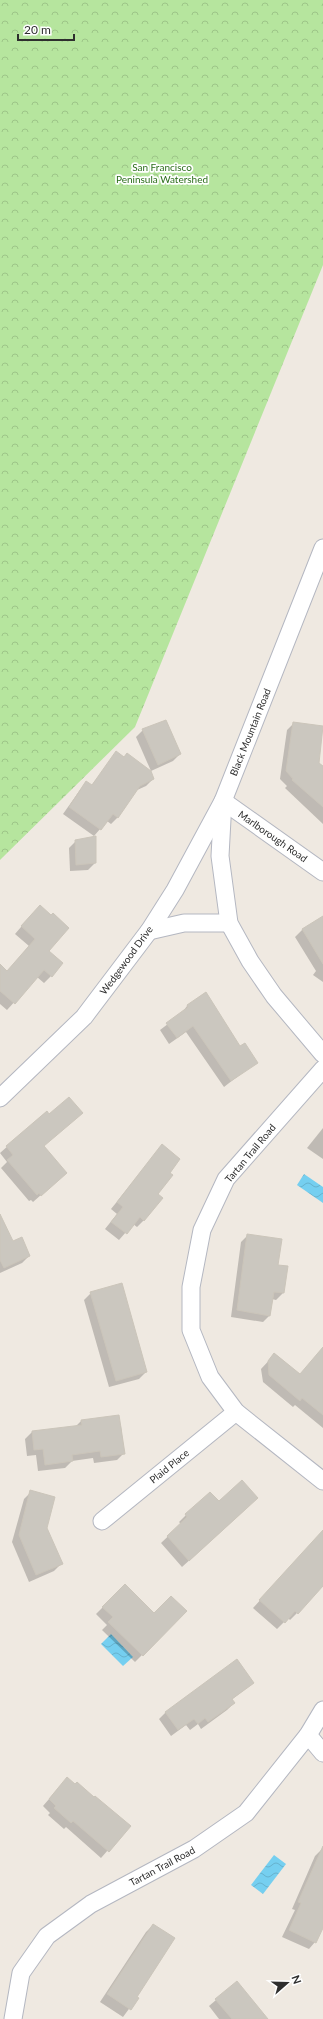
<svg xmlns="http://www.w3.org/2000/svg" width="323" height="2019" viewBox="0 0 323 2019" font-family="Lato,sans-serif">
<defs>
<pattern id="park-crowns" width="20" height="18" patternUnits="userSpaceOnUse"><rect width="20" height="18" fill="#b6e59e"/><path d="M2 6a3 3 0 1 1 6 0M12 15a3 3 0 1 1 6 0" fill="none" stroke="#9dc588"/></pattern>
<pattern id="water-waves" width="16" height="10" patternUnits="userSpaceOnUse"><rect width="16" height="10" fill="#75cff0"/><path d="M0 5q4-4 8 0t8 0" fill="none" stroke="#66b2ce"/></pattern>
</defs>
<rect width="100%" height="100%" fill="#efe9e1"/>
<polygon fill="url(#park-crowns)" points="0,0 323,0 323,265 135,727 0,860"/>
<g fill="url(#water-waves)">
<polygon points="304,1174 323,1187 323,1203 297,1185"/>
<polygon points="111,1634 133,1657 123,1666 101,1644"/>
<polygon points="274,1855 286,1864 263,1894 251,1885"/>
</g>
<g fill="#0003">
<polygon points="294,723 318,763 323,767 323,824 285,788 287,786 280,779 287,730"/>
<polygon points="143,730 180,754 173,761 151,771 136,737"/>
<polygon points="117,753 153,779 146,786 135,791 118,817 111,824 107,821 94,836 63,814 80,790 87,783 91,786"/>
<polygon points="76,841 95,863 88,870 70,871 69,848"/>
<polygon points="33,913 48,951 51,976 44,983 37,977 7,1010 0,1004 0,966 7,972 29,946 15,934"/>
<polygon points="321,918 323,922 323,982 313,975 316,971 295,937 302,930"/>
<polygon points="205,993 240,1048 256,1062 224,1087 186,1032 169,1044 160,1030 181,1014 187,1006"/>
<polygon points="46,1112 43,1147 58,1180 33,1202 31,1200 29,1201 1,1168 7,1162 0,1153"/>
<polygon points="323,1128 323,1159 307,1148"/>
<polygon points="162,1146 156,1194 144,1220 137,1227 133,1224 119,1240 105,1229 117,1214 111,1209"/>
<polygon points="0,1217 12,1242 29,1256 22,1263 0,1273"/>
<polygon points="248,1235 277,1266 283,1293 276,1300 272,1299 270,1315 263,1322 231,1317 241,1242"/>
<polygon points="91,1293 146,1372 139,1379 109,1387 84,1300"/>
<polygon points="323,1348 323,1428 295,1405 293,1407 263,1382 261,1369 275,1354 300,1375"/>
<polygon points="82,1420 121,1426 124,1453 117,1460 94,1463 93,1458 72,1461 65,1468 38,1471 36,1455 27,1456 25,1439 32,1432 75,1427"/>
<polygon points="31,1492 61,1564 54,1571 29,1582 12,1542 24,1499"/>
<polygon points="218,1503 250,1505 182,1567 161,1543 181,1524 179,1522 186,1515"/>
<polygon points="323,1542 323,1577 297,1613 290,1620 288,1618 277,1629 253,1608 311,1544"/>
<polygon points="125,1585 154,1614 186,1611 135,1662 102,1630 107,1625 96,1614"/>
<polygon points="253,1683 231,1700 234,1703 227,1710 201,1729 198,1724 190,1730 186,1725 171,1736 159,1719 166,1712"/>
<polygon points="61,1785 129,1826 101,1858 66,1827 64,1829 48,1815 50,1813 43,1806"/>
<polygon points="322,1849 323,1926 315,1942 309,1949 282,1937 295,1910 292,1909 315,1856"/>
<polygon points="153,1925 135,1997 137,1998 123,2017 100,2002 146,1932"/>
<polygon points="216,2000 267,2019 219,2019 209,2006"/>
</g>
<g fill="#cbc7bf" stroke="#cbc5ba">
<polygon points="166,720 181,754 158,765 142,729"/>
<polygon points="293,722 323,726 319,763 323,766 323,807 292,780 293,779 286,771"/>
<polygon points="116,751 124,757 127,753 151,771 154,779 140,786 118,818 113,814 101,830 69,807 86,781 92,785"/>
<polygon points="96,836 96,863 76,865 75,840"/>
<polygon points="40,905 51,915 53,913 69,928 49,951 63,963 52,977 44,970 15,1004 0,991 0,964 7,971 35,939 21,926"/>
<polygon points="323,916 323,964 302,929"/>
<polygon points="206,992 240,1046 245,1043 258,1063 231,1081 193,1026 177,1038 166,1023 188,1007 187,1005"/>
<polygon points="69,1097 83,1113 44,1146 67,1173 41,1196 39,1193 37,1195 7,1160 13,1155 6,1146 47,1111 49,1114"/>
<polygon points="162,1144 180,1159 170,1173 173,1175 158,1194 163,1198 144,1221 140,1217 127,1234 111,1222 123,1207 117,1202"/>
<polygon points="0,1214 13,1241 22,1237 30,1256 4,1268 0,1260"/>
<polygon points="247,1234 282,1239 278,1265 288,1266 284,1293 274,1292 270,1316 237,1310"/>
<polygon points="122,1283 147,1372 116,1381 90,1292"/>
<polygon points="323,1347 323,1415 302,1398 300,1401 269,1375 268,1361 274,1353 300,1374"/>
<polygon points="119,1415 125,1454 101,1457 100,1451 72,1455 73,1461 45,1465 43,1449 34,1450 32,1431 82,1425 81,1420"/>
<polygon points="242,1480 258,1498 189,1561 167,1536 187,1517 185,1514 210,1492 219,1501"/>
<polygon points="30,1490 55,1497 47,1528 63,1564 36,1575 19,1535"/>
<polygon points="323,1530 323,1586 298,1614 295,1611 285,1623 259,1600"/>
<polygon points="125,1584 154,1613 171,1596 187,1611 143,1656 108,1622 113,1617 102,1607"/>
<polygon points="237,1659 254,1683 232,1699 235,1703 208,1722 205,1718 198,1724 194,1719 178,1730 165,1712"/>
<polygon points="67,1777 75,1784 77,1782 94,1797 95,1796 131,1826 109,1852 73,1821 71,1823 54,1808 56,1806 49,1799"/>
<polygon points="323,1846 323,1928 316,1943 289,1930 301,1903 298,1902"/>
<polygon points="153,1924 175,1938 137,1997 139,1998 131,2010 107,1994"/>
<polygon points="237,1981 268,2019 232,2019 215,1999"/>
</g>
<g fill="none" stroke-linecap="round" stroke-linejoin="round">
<defs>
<g id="minor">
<polyline points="323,548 223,801 220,856 229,923 250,961 274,996 323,1054"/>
<polyline points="149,931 184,923 229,923"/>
<polyline points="323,1069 226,1179 202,1230 191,1287 191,1330 210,1377 236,1412 323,1481"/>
<polyline points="0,1098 84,1017 149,931 175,890 223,801 323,872"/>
<polyline points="102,1521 236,1412"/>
<polyline points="308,1735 323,1753"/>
<polyline points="13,2019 21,1973 47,1936 91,1904 194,1849 246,1813 308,1735 323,1710"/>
</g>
</defs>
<use href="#minor" stroke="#b4b7c1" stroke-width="19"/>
<use href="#minor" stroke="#fff" stroke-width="17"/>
</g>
<g text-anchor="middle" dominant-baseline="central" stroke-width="3.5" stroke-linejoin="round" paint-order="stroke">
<g font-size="10" fill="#2c6e1b" stroke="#fff">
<text x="162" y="167">San Francisco<tspan x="162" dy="12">Peninsula Watershed</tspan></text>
</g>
<g font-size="10" fill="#2e2e2e" stroke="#fff">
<text transform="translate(250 732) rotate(-68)">Black Mountain Road</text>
<text transform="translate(273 836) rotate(35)">Marlborough Road</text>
<text transform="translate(126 960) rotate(-54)">Wedgewood Drive</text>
<text transform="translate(250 1153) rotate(-50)">Tartan Trail Road</text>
<text transform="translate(169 1466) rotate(-39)">Plaid Place</text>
<text transform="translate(162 1866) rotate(-28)">Tartan Trail Road</text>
</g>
</g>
<g transform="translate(287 1983) rotate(70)" stroke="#ffffff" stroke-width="3" paint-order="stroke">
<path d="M0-3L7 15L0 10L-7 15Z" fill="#2e2e2e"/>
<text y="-6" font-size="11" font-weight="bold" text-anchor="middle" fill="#2e2e2e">N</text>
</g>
<path d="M18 34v6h56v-6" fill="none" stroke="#2e2e2e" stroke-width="2"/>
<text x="24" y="34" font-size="12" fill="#2e2e2e" stroke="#ffffff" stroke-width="3" paint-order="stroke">20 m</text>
</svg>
